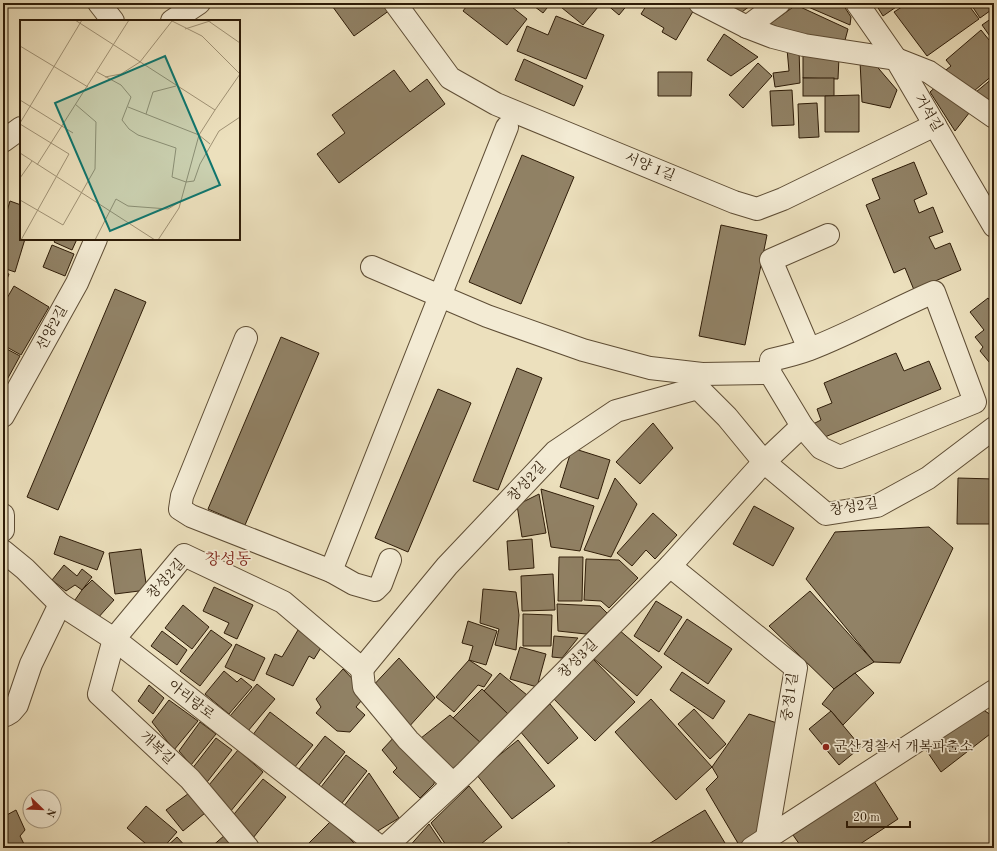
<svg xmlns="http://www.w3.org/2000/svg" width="997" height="851" viewBox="0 0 997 851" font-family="'Old Standard TT','Noto Serif KR',serif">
<rect width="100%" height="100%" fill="#ece0bd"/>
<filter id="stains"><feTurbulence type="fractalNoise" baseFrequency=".005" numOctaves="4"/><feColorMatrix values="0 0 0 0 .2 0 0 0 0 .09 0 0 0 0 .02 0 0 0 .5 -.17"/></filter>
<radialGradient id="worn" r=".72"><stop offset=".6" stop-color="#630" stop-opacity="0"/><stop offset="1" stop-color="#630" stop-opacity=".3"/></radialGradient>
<g fill="#918266" stroke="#2e1c08">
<polygon points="330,3 385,3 390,10 354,36"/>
<polygon points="469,3 507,3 527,19 507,45 463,11"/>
<polygon points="530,3 551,3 543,13"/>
<polygon points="556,3 592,3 598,7 583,25"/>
<polygon points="605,3 629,3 619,15"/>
<polygon points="648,3 687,3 695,8 676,40 662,32 664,28 641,14"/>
<polygon points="715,3 747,3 750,6 735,17"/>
<polygon points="749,3 764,3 755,10"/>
<polygon points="799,3 842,3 851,17 850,25"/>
<polygon points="875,3 902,3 883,16"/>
<polygon points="908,3 967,3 979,19 927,56 894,12"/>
<polygon points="970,3 994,3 994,8 980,18"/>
<polygon points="796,5 848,29 844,44 769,32 771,23"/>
<polygon points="556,16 604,35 586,79 517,51 527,26 548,35"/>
<polygon points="992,18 994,21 994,42 982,25"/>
<polygon points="981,30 994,46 994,74 974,91 942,73 951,66 946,60"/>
<polygon points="724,34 758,57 731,76 707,60"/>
<polygon points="799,48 800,83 775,87 773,73 789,71 787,49"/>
<polygon points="803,55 839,57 838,79 803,78"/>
<polygon points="524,59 583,86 574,106 515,80"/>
<polygon points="860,61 873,62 897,90 890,108 862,102"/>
<polygon points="758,63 772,76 743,108 729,95"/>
<polygon points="394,70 410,92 427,79 445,104 339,183 317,154 345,133 332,115"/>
<polygon points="658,72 692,72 691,96 658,96"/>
<polygon points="994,77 994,104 976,92"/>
<rect x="803" y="78" width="31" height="18"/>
<polygon points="940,83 973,108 955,131 930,92"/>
<polygon points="792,90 794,125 772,126 770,91"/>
<polygon points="859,95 859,132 825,132 825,96"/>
<polygon points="817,103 819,137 799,138 798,104"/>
<polygon points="522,155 574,177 521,304 469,282"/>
<polygon points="914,162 927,194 914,200 919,213 933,207 943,232 929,237 935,249 950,243 961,270 914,290 905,268 894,273 866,205 880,199 872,179"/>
<polygon points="10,201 21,205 21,239 25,239 15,272 3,268 3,224"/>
<polygon points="721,225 767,235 745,345 699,336"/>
<polygon points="56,239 77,239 72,250 54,242"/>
<polygon points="52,245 74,254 65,276 43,267"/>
<polygon points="3,272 9,274 3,289"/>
<polygon points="14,286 49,307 21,355 3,345 3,305"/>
<polygon points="115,289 146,302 58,510 27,497"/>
<polygon points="988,298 994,306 994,368 980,351 983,347 975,337 984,330 970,312"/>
<polygon points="281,337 319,353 245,525 208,509"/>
<polygon points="3,347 20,356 3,387"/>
<polygon points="896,353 904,371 929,361 941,389 820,439 813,424 821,420 817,409 832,403 824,383"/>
<polygon points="517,368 542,378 498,490 473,481"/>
<polygon points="438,389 471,403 408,552 375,538"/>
<polygon points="653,423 673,448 640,484 616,462"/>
<polygon points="572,448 610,460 598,499 560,487"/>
<polygon points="615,478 637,504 611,557 584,550"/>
<polygon points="958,478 994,479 994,524 957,524"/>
<polygon points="541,489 594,506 580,551 551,547"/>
<polygon points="539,494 546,533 522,537 517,505"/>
<polygon points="754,506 794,528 773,566 733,544"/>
<polygon points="653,513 677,535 655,559 646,550 632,566 617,553"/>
<polygon points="929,527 953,548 900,663 874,662 806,579 835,532"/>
<polygon points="60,536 104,552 97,570 54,554"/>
<polygon points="532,539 534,568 509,570 507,541"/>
<polygon points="141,549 147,590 115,594 109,553"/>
<polygon points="559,557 583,557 582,601 558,601"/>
<polygon points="586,559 619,560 638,578 609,608 601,601 584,600"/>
<polygon points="64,565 77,576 82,569 92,577 82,590 75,585 66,591 52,580"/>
<polygon points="553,574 555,610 522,611 521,576"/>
<polygon points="92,580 114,600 97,619 75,600 82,590"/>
<polygon points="214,587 253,605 237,639 224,633 229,623 203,611"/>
<polygon points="483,589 516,592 519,615 516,650 495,645 499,629 480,623"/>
<polygon points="810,591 874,662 855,673 834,689 769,626"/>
<polygon points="656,601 682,617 659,652 634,636"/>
<polygon points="557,604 600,606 608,614 586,634 558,631"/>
<polygon points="183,605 209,627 192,649 165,628"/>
<polygon points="523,614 552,615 551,646 523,646"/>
<polygon points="687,619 732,649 708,684 664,654"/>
<polygon points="468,621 497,631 486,665 469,660 473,646 462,643"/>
<polygon points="618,629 662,667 637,696 593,658"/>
<polygon points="211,630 232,645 200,686 180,671"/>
<polygon points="298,630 322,646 314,659 309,656 293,686 266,674 275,654 282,657"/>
<polygon points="162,631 187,650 177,665 151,646"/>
<polygon points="554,636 578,638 562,658 552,657"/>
<polygon points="236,644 265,658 254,681 225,667"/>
<polygon points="520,647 546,654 537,687 510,679"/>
<polygon points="591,657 635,702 595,741 551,696"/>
<polygon points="399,658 435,698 407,729 369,690"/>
<polygon points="469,660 492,675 484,687 478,685 454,712 436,697"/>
<polygon points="343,669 367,694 356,707 365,715 350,732 337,731 316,713 321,707 316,699"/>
<polygon points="224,671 237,682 241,678 252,687 229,714 205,694"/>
<polygon points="682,672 725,701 713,719 670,690"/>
<polygon points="500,673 527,695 508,714 484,691"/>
<polygon points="855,673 874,693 843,725 831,711 822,704 834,689"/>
<polygon points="257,684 275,699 248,731 230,716"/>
<polygon points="149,685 164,698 153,714 138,701"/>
<polygon points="482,689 508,714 480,744 453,718"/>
<polygon points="651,699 712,767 676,800 615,732"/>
<polygon points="169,700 198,721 174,750 152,722"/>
<polygon points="550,704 578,738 548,764 519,730"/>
<polygon points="694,709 726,744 710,759 678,724"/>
<polygon points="982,709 994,717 994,731 941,772 924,747"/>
<polygon points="831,711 861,747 839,765 809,729"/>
<polygon points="270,712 313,745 294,768 252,736"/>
<polygon points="749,714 777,723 759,832 739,845 706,789 718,777 712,767"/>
<polygon points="450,715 482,744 449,772 416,742"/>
<polygon points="200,722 216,734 191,765 179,751"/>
<polygon points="396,735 436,772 434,784 420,798 393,772 397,768 382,750"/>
<polygon points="325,736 345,752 319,785 299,769"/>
<polygon points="216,738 232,750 204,786 188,774"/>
<polygon points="518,740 555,786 512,819 476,774"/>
<polygon points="238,750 263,772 230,812 204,791"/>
<polygon points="346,755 367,771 342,803 321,787"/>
<polygon points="369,773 399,818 376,832 344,806"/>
<polygon points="263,779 286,797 253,838 230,819"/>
<polygon points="874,781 898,819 854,848 802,848 793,835"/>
<polygon points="469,786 502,827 476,848 448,848 431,823"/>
<polygon points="196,788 210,809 183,831 166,810"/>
<polygon points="146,806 177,832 163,848 151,848 127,828"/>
<polygon points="16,810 25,830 20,836 26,848 3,848 3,817"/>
<polygon points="705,810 728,848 642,848"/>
<polygon points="332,820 354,843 349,848 304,848"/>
<polygon points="429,824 445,848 408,848"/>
<polygon points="225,835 236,848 210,848"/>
<polygon points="177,837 187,848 165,848"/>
<polygon points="568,843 597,848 559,848"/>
</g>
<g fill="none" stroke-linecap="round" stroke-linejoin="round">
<defs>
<g id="minor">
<polyline points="99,3 113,21"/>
<polyline points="395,3 450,78 496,104 734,202 757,209 783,199 935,125"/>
<polyline points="700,3 747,27 773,37 804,45 896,59 929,72 994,117"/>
<polyline points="857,3 896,59 994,226"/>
<polyline points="172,21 199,3"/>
<polyline points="747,27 779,3"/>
<polyline points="3,141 21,128"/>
<polyline points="372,267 487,316 583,350 650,368 702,374 770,373"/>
<path d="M934,292L975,402L840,457L821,448L802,426L770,373L771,360C784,357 797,354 810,349C852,333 892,310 934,292Z"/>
<polyline points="246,338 182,496 180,509 191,516 331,571 354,584 375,590 381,584 390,560"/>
<polyline points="809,349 771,260 828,235"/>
<polyline points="3,416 77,283 96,239"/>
<polyline points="3,515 3,530"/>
<polyline points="3,551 25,569 60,604 114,639 381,848"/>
<polyline points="670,566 796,668 767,837"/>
<polyline points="331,571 507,127"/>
<polyline points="362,669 364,687 408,740 452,783"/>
<polyline points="3,714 6,715 11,712 17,705 31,664 60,604"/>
<polyline points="248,848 190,779 99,694 114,639 184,555 283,602 362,669 447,566 555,452 616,411 698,388 727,417 764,462 826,514 877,506 928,478 994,428"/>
<polyline points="384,848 466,772 670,566 764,462 802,426"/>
<polyline points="752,848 994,691"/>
</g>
</defs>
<use href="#minor" stroke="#5e4d35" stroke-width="24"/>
<use href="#minor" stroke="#f3ebd4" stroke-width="22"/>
</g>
<circle fill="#8f2418" stroke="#f3ebd4" stroke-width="1.5" cx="826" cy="747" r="4"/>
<g text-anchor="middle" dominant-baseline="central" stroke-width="3.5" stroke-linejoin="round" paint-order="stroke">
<g font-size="14" fill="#2e1c08" stroke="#f3ebd4">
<text transform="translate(928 113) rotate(59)">거석길</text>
<text transform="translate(650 167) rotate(22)">서양 1길</text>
<text transform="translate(52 328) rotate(-61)">선양2길</text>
<text transform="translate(527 482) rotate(-47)">창성2길</text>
<text transform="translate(854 507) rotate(-9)">창성2길</text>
<text transform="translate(166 579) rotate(-48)">창성2길</text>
<text transform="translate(578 659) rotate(-45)">창성3길</text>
<text transform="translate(790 697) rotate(-82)">중정1길</text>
<text transform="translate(191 700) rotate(38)">아리랑로</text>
<text transform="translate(157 748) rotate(43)">개복길</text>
</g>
<g font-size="14" fill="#2e1c08" stroke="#f3ebd4" text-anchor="start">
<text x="834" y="747">군산경찰서 개복파출소</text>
</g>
<g font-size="16" fill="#7a1f14" stroke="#f3ebd4">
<text x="228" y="560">창성동</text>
</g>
</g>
<g transform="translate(20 20)">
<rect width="220" height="220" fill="#ece0bd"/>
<path fill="none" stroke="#a09275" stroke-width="1" d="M55,0L195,90L220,54M150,0L182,16L220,54M187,0L220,23M165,9L193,0M0,26L68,67M120,42L152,1M77,52L101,65L111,77L102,100L109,109L118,115L156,128L152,157L166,162L174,161L180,144L199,111L220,97M85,57L101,54L120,42M0,80L53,113M108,87L179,115L190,124M126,94L133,72L156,66M0,103L62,0M0,104L49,134L1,220M0,133L135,220M17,145L109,0M0,158L12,141M0,180L43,205L75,149L76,102L55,84M75,220L96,179L108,186L148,189L161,181M138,220L159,188L179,115L195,90"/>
<path fill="#0f766e" fill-opacity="0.15" stroke="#0f766e" stroke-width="2" d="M145,36L200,165L90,211L35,83Z"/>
<rect width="220" height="220" fill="none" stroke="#2e1c08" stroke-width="2"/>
</g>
<rect width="997" height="851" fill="none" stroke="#ece0bd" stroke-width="16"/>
<rect x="4" y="4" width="989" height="843" fill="none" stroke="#2e1c08" stroke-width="2"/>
<rect x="8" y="8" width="981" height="835" fill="none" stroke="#2e1c08"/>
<g transform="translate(42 809) rotate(113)"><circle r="19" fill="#f3ebd4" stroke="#a49882"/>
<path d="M0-3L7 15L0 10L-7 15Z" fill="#8f2418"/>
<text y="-6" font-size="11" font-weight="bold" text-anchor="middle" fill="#2e1c08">N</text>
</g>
<path d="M847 821v6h63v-6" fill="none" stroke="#2e1c08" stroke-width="2"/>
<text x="853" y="821" font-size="12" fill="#2e1c08" stroke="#f3ebd4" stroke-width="3" paint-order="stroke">20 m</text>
<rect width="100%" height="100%" filter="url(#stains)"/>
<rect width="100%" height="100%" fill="url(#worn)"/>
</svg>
